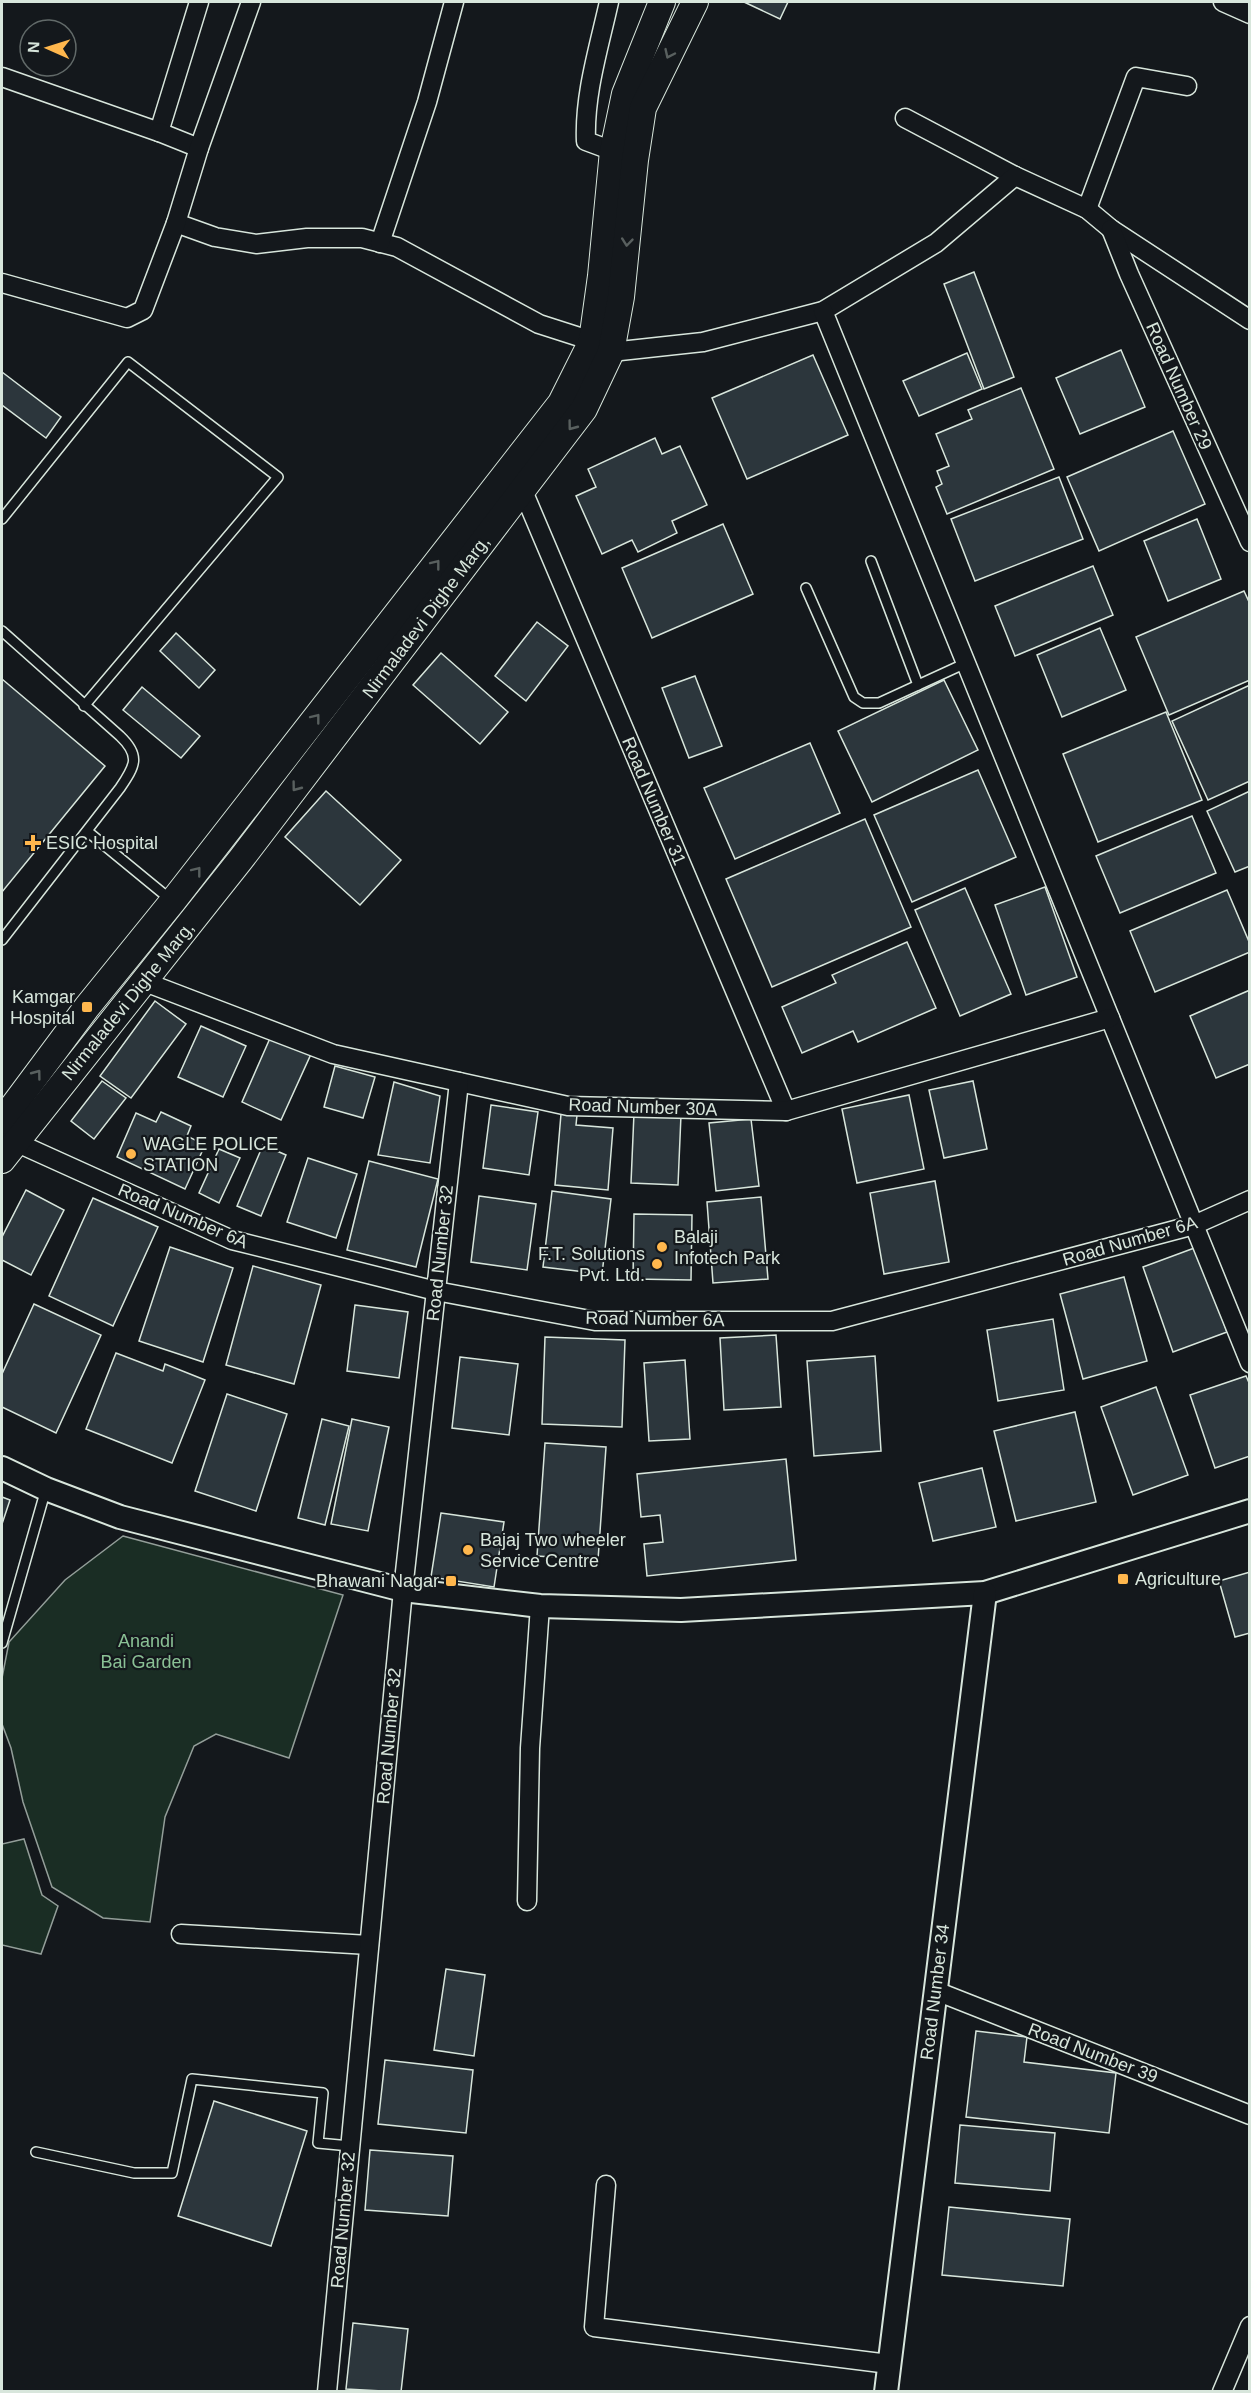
<svg xmlns="http://www.w3.org/2000/svg" width="1251" height="2393" viewBox="0 0 1251 2393" font-family="Arial,sans-serif">
<rect width="100%" height="100%" fill="#14181c"/>
<g fill="#1a2d24" stroke="#939e99" stroke-width="1.5">
<polygon points="123,1536 343,1595 289,1758 216,1734 194,1746 165,1817 150,1922 103,1918 52,1887 23,1802 11,1748 2,1724 2,1678 9,1642 65,1580"/>
<polygon points="24,1839 42,1895 58,1906 41,1954 2,1945 2,1844"/>
</g>
<g fill="#2c363c" stroke="#d8e6dc" stroke-width="1.5">
<polygon points="744,2 788,2 780,19"/>
<polygon points="974,272 1014,377 984,389 944,284"/>
<polygon points="1121,350 1145,407 1080,434 1056,378"/>
<polygon points="967,353 982,389 919,416 903,381"/>
<polygon points="813,355 848,435 747,479 712,398"/>
<polygon points="2,372 61,417 46,438 2,405"/>
<polygon points="1021,388 1054,469 947,514 936,487 942,484 937,471 949,466 936,434 972,419 968,410"/>
<polygon points="1173,431 1205,504 1099,551 1067,477"/>
<polygon points="655,438 662,454 680,446 707,505 672,521 677,533 638,552 632,540 602,554 576,496 596,487 588,469"/>
<polygon points="1059,477 1083,539 975,581 951,519"/>
<polygon points="1197,519 1221,579 1168,601 1144,541"/>
<polygon points="723,524 753,594 652,638 622,568"/>
<polygon points="1093,566 1113,615 1015,656 995,606"/>
<polygon points="1244,591 1250,604 1250,680 1169,715 1136,637"/>
<polygon points="537,622 568,646 526,701 495,676"/>
<polygon points="1100,628 1126,690 1062,717 1037,655"/>
<polygon points="176,633 215,670 199,688 160,651"/>
<polygon points="441,653 508,712 480,744 413,685"/>
<polygon points="695,676 722,746 689,758 662,688"/>
<polygon points="2,679 105,766 2,892"/>
<polygon points="944,680 978,750 872,802 838,731"/>
<polygon points="1250,685 1250,781 1208,800 1172,721"/>
<polygon points="142,687 200,736 181,758 123,710"/>
<polygon points="1166,712 1202,800 1098,842 1063,754"/>
<polygon points="810,743 840,813 735,859 704,788"/>
<polygon points="978,770 1016,857 912,902 874,815"/>
<polygon points="326,791 401,860 360,905 285,837"/>
<polygon points="1250,791 1250,866 1235,872 1207,811"/>
<polygon points="1192,816 1216,873 1120,913 1096,856"/>
<polygon points="865,819 911,927 772,987 726,879"/>
<polygon points="1045,887 1077,977 1026,995 995,905"/>
<polygon points="965,888 1011,994 960,1016 915,910"/>
<polygon points="1227,890 1250,944 1250,952 1155,992 1130,931"/>
<polygon points="907,942 936,1008 858,1042 853,1031 802,1053 782,1007 836,983 832,975"/>
<polygon points="1250,990 1250,1064 1216,1078 1190,1016"/>
<polygon points="155,1001 186,1024 131,1098 100,1076"/>
<polygon points="201,1026 246,1046 223,1097 178,1077"/>
<polygon points="271,1036 311,1054 281,1120 242,1102"/>
<polygon points="335,1066 375,1077 363,1118 324,1107"/>
<polygon points="102,1081 126,1098 94,1139 71,1121"/>
<polygon points="973,1081 987,1149 944,1158 929,1090"/>
<polygon points="394,1082 440,1096 430,1163 378,1155"/>
<polygon points="909,1095 924,1169 857,1183 842,1109"/>
<polygon points="491,1105 538,1112 529,1175 483,1168"/>
<polygon points="161,1112 191,1126 187,1136 205,1145 185,1189 117,1157 136,1113 156,1122"/>
<polygon points="634,1113 681,1115 678,1185 631,1183"/>
<polygon points="561,1114 577,1115 576,1125 613,1128 608,1190 555,1185"/>
<polygon points="751,1119 759,1186 716,1191 709,1123"/>
<polygon points="263,1145 286,1155 261,1216 237,1206"/>
<polygon points="219,1149 240,1158 219,1203 199,1193"/>
<polygon points="308,1158 357,1174 336,1238 287,1222"/>
<polygon points="369,1161 438,1179 416,1267 347,1250"/>
<polygon points="935,1181 949,1262 884,1274 870,1193"/>
<polygon points="26,1190 64,1210 31,1275 2,1260 2,1237"/>
<polygon points="552,1191 611,1199 602,1274 543,1267"/>
<polygon points="479,1196 536,1204 527,1270 471,1262"/>
<polygon points="761,1197 768,1279 713,1283 707,1202"/>
<polygon points="93,1198 158,1227 113,1326 49,1296"/>
<polygon points="634,1214 692,1215 691,1280 633,1279"/>
<polygon points="170,1247 233,1268 203,1362 139,1341"/>
<polygon points="1197,1247 1227,1332 1173,1352 1143,1267"/>
<polygon points="253,1266 321,1285 294,1384 226,1365"/>
<polygon points="1124,1277 1147,1361 1083,1379 1060,1294"/>
<polygon points="34,1304 101,1335 56,1433 2,1407 2,1374"/>
<polygon points="355,1305 408,1312 399,1378 347,1371"/>
<polygon points="1053,1319 1064,1390 998,1401 987,1330"/>
<polygon points="776,1335 781,1407 724,1410 720,1338"/>
<polygon points="545,1337 625,1340 622,1427 542,1424"/>
<polygon points="116,1353 163,1371 165,1364 205,1380 172,1463 86,1429"/>
<polygon points="875,1356 881,1451 814,1456 807,1361"/>
<polygon points="460,1357 518,1364 509,1435 452,1428"/>
<polygon points="685,1360 690,1439 649,1441 644,1363"/>
<polygon points="1246,1376 1250,1385 1250,1456 1215,1468 1190,1395"/>
<polygon points="1156,1387 1188,1475 1133,1495 1101,1407"/>
<polygon points="227,1394 287,1414 256,1511 195,1491"/>
<polygon points="1075,1412 1096,1502 1016,1521 994,1431"/>
<polygon points="322,1419 349,1426 325,1525 298,1518"/>
<polygon points="352,1419 389,1427 368,1531 331,1524"/>
<polygon points="545,1443 606,1447 598,1560 537,1556"/>
<polygon points="786,1459 796,1560 647,1576 644,1544 663,1542 660,1515 641,1517 637,1474"/>
<polygon points="982,1468 996,1527 933,1541 919,1483"/>
<polygon points="2,1497 10,1500 2,1524"/>
<polygon points="441,1513 504,1522 494,1587 431,1577"/>
<polygon points="1250,1572 1250,1633 1235,1637 1219,1581"/>
<polygon points="446,1969 485,1975 474,2056 434,2050"/>
<polygon points="976,2031 1027,2037 1024,2062 1116,2073 1109,2133 966,2117"/>
<polygon points="385,2060 473,2070 466,2133 378,2124"/>
<polygon points="214,2101 307,2131 271,2246 178,2216"/>
<polygon points="960,2125 1055,2133 1050,2191 955,2183"/>
<polygon points="370,2150 453,2156 448,2216 365,2210"/>
<polygon points="949,2207 1070,2219 1063,2286 942,2275"/>
<polygon points="353,2323 408,2329 401,2392 346,2389"/>
</g>
<g fill="none" stroke-linecap="round" stroke-linejoin="round">
<defs>
<g id="service">
<polyline points="2,519 128,362 278,477 84,706"/>
<polyline points="871,561 918,685"/>
<polyline points="806,588 854,697 863,703 879,703 966,663"/>
<path d="M2,631L120,736C141,756 135,766 120,788L2,940"/>
<polyline points="87,831 171,900"/>
<polyline points="2,1643 46,1489"/>
<polyline points="36,2152 134,2173 172,2173 192,2079 323,2093 318,2143 350,2146"/>
</g>
<g id="minor">
<path d="M609,2C599,47 584,95 586,141L613,151"/>
<polyline points="1223,2 1250,14"/>
<polyline points="2,77 159,132 199,2"/>
<polyline points="905,118 1015,176"/>
<polyline points="159,132 199,148"/>
<polyline points="1087,209 1136,77 1187,86"/>
<polyline points="176,223 215,237 256,244 307,238 362,238 397,247 539,324 592,341 611,352 703,342 823,311 936,243 1015,176 1087,209 1111,229 1250,320"/>
<polyline points="1111,229 1129,274 1250,542"/>
<polyline points="380,243 427,102 454,2"/>
<polyline points="2,283 127,318 143,310 176,223 199,148 251,2"/>
<polyline points="823,311 1250,1363"/>
<polyline points="523,491 786,1111"/>
<polyline points="145,982 333,1054 568,1106 786,1111 1110,1018"/>
<polyline points="2,1136 232,1240 436,1291 595,1321 832,1321 1194,1225 1250,1200"/>
<polyline points="527,1901 530,1748 540,1606"/>
<polyline points="181,1934 369,1945"/>
<polyline points="936,1991 1250,2115"/>
<polyline points="606,2185 594,2327 889,2364"/>
<polyline points="327,2392 403,1590 459,1082"/>
<polyline points="1222,2392 1250,2326"/>
</g>
<g id="tertiary">
<polyline points="2,1468 46,1489 120,1517 403,1590 540,1606 681,1610 985,1593 1250,1511"/>
<polyline points="886,2392 985,1593"/>
</g>
<g id="secondary">
<polyline points="2,1121 87,1007 173,901 561,403 592,341 601,276 613,151 625,94 662,2"/>
<polyline points="2,1160 241,859 584,409 611,352 621,297 635,160 643,108 695,2"/>
</g>
</defs>
<use href="#service" stroke="#d8e6dc" stroke-width="12"/>
<use href="#minor" stroke="#d8e6dc" stroke-width="21"/>
<use href="#tertiary" stroke="#d8e6dc" stroke-width="26"/>
<use href="#secondary" stroke="#d8e6dc" stroke-width="28"/>
<use href="#service" stroke="#14181c" stroke-width="9"/>
<use href="#minor" stroke="#14181c" stroke-width="18"/>
<use href="#tertiary" stroke="#14181c" stroke-width="22"/>
<use href="#secondary" stroke="#14181c" stroke-width="26"/>
</g>
<defs><path id="oneway-chevron" d="M-2-3.5L2.5 0L-2 3.5" fill="none" stroke-width="1.6" stroke-linecap="round" stroke-linejoin="round" transform="scale(1.5)"/></defs>
<g stroke="#59605f">
<use href="#oneway-chevron" transform="translate(669 54) rotate(115)"/>
<use href="#oneway-chevron" transform="translate(627 242) rotate(96)"/>
<use href="#oneway-chevron" transform="translate(572 426) rotate(127)"/>
<use href="#oneway-chevron" transform="translate(436 564) rotate(-52)"/>
<use href="#oneway-chevron" transform="translate(316 718) rotate(-52)"/>
<use href="#oneway-chevron" transform="translate(296 787) rotate(127)"/>
<use href="#oneway-chevron" transform="translate(197 871) rotate(-52)"/>
<use href="#oneway-chevron" transform="translate(37 1074) rotate(-53)"/>
</g>
<g fill="#ffb74d" stroke="#14181c" stroke-width="2">
<path d="M30 834h6v6h6v6h-6v6h-6v-6h-6v-6h6z"/>
<rect x="81" y="1001" width="12" height="12" rx="3"/>
<circle cx="131" cy="1154" r="6"/>
<circle cx="662" cy="1247" r="6"/>
<circle cx="657" cy="1264" r="6"/>
<circle cx="468" cy="1550" r="6"/>
<rect x="1117" y="1573" width="12" height="12" rx="3"/>
<rect x="445" y="1575" width="12" height="12" rx="3"/>
</g>
<g text-anchor="middle" dominant-baseline="central" stroke-width="4.5" stroke-linejoin="round" paint-order="stroke">
<g font-size="18" fill="#d8e6dc" stroke="#14181c">
<text transform="translate(1179 386) rotate(66)">Road Number 29</text>
<text transform="translate(426 617) rotate(-53)">Nirmaladevi Dighe Marg,</text>
<text transform="translate(654 801) rotate(67)">Road Number 31</text>
<text transform="translate(128 1001) rotate(-51)">Nirmaladevi Dighe Marg,</text>
<text transform="translate(643 1107) rotate(2)">Road Number 30A</text>
<text transform="translate(183 1216) rotate(23)">Road Number 6A</text>
<text transform="translate(1130 1241) rotate(-16)">Road Number 6A</text>
<text transform="translate(440 1253) rotate(-84)">Road Number 32</text>
<text transform="translate(655 1319) rotate(1)">Road Number 6A</text>
<text transform="translate(389 1736) rotate(-85)">Road Number 32</text>
<text transform="translate(935 1992) rotate(-83)">Road Number 34</text>
<text transform="translate(1093 2053) rotate(21)">Road Number 39</text>
<text transform="translate(343 2220) rotate(-85)">Road Number 32</text>
</g>
<g font-size="18" fill="#d8e6dc" stroke="#14181c" text-anchor="start">
<text x="46" y="843">ESIC Hospital</text>
<text x="75" y="997" text-anchor="end">Kamgar<tspan x="75" dy="21">Hospital</tspan></text>
<text x="143" y="1144">WAGLE POLICE<tspan x="143" dy="21">STATION</tspan></text>
<text x="674" y="1237">Balaji<tspan x="674" dy="21">Infotech Park</tspan></text>
<text x="645" y="1254" text-anchor="end">F.T. Solutions<tspan x="645" dy="21">Pvt. Ltd.</tspan></text>
<text x="480" y="1540">Bajaj Two wheeler<tspan x="480" dy="21">Service Centre</tspan></text>
<text x="1135" y="1579">Agriculture</text>
<text x="439" y="1581" text-anchor="end">Bhawani Nagar</text>
</g>
<g font-size="18" fill="#8ac095" stroke="#14181c">
<text x="146" y="1641">Anandi<tspan x="146" dy="21">Bai Garden</tspan></text>
</g>
</g>
<rect width="1251" height="2393" fill="none" stroke="#d8e6dc" stroke-width="6"/>
<g transform="translate(48 48) rotate(273)"><circle r="28" fill="#14181c" stroke="#626a69" stroke-width="1.5"/>
<path d="M0-4.5L10 22L0 15L-10 22Z" fill="#ffb74d"/>
<text y="-9" font-size="16" font-weight="bold" text-anchor="middle" fill="#d8e6dc">N</text>
</g>
</svg>
